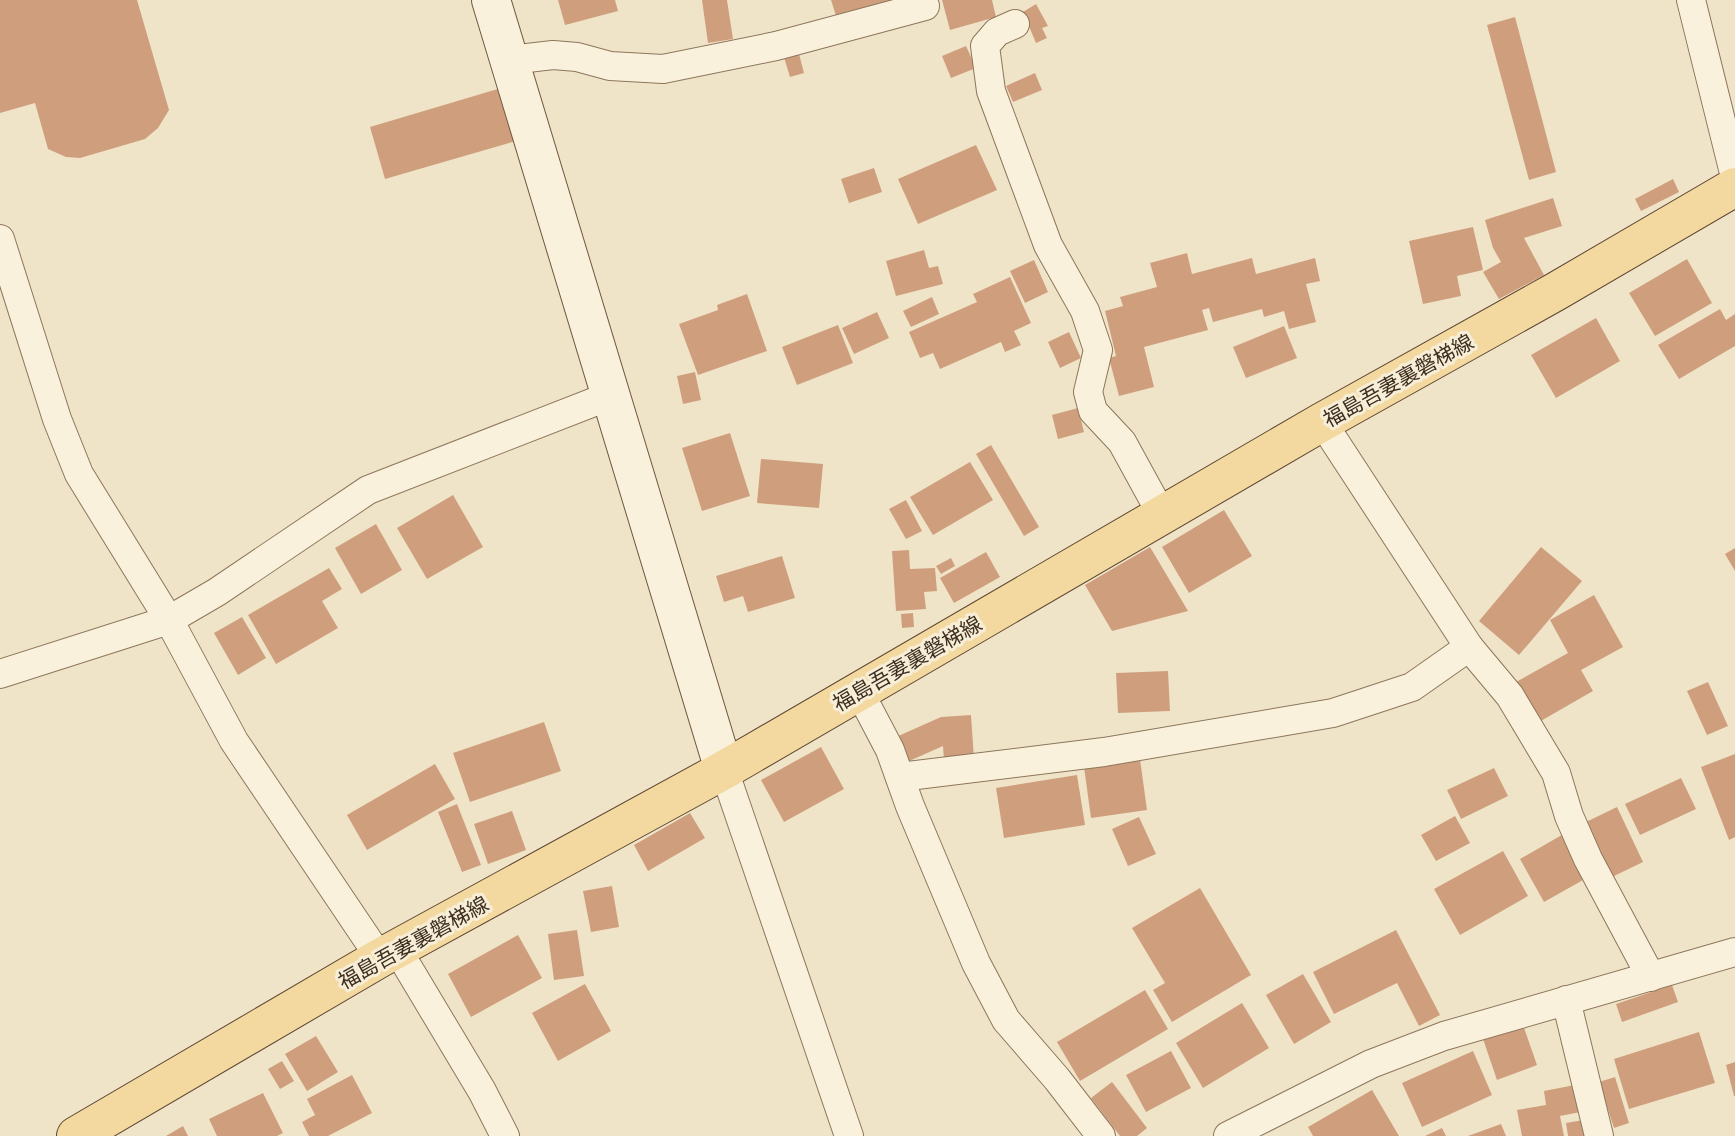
<svg xmlns="http://www.w3.org/2000/svg" width="1735" height="1136" viewBox="0 0 1735 1136" font-family="'Noto Serif','Noto Sans JP',serif">
<rect width="100%" height="100%" fill="#f0e4c8"/>
<g fill="#cf9f7d">
<polygon points="0,0 137,0 169,110 158,128 145,139 80,158 66,157 48,149 35,103 0,113"/>
<polygon points="558,0 615,0 618,11 565,25"/>
<polygon points="702,0 727,0 733,39 708,43"/>
<polygon points="831,0 906,0 838,22"/>
<polygon points="942,0 992,0 996,17 950,30"/>
<polygon points="1036,4 1048,26 1042,28 1047,38 1036,43 1023,12"/>
<polygon points="1515,17 1556,172 1529,180 1487,25"/>
<polygon points="966,46 976,68 951,78 942,56"/>
<polygon points="798,50 804,73 790,77 783,54"/>
<polygon points="1035,73 1042,90 1013,102 1006,86"/>
<polygon points="501,88 516,141 385,179 370,127"/>
<polygon points="976,145 997,190 918,224 898,179"/>
<polygon points="874,168 882,192 849,203 841,179"/>
<polygon points="1673,179 1679,192 1641,211 1635,199"/>
<polygon points="1553,198 1562,226 1524,238 1544,275 1499,299 1483,272 1501,262 1493,248 1485,220"/>
<polygon points="1473,227 1483,270 1457,276 1461,296 1423,304 1409,241"/>
<polygon points="924,250 929,268 938,266 943,284 896,296 886,261"/>
<polygon points="1187,253 1192,274 1252,258 1256,274 1315,258 1320,281 1306,284 1316,322 1289,329 1284,311 1264,317 1262,309 1213,322 1209,308 1202,310 1208,330 1144,347 1154,387 1119,396 1109,358 1116,356 1105,311 1123,306 1120,297 1157,287 1150,263"/>
<polygon points="1687,259 1712,303 1655,336 1629,293"/>
<polygon points="1034,260 1048,292 1025,303 1010,271"/>
<polygon points="1010,277 1031,323 1014,331 1021,345 1005,352 1001,342 940,369 933,353 920,358 909,332 977,302 973,294"/>
<polygon points="747,294 767,351 698,375 679,324 718,310 717,305"/>
<polygon points="932,297 939,314 911,327 903,311"/>
<polygon points="1720,309 1726,320 1735,314 1735,346 1679,379 1658,345"/>
<polygon points="877,312 889,338 854,354 842,328"/>
<polygon points="1596,318 1620,361 1556,398 1531,355"/>
<polygon points="838,325 853,363 797,385 782,347"/>
<polygon points="1284,326 1297,358 1246,378 1233,347"/>
<polygon points="1069,332 1081,358 1060,368 1048,342"/>
<polygon points="695,372 701,400 683,404 677,376"/>
<polygon points="1078,408 1084,432 1058,439 1052,415"/>
<polygon points="730,433 750,496 702,511 682,448"/>
<polygon points="991,445 1039,527 1024,536 976,454"/>
<polygon points="761,459 823,464 819,508 757,503"/>
<polygon points="970,462 993,500 933,535 910,497"/>
<polygon points="453,495 483,547 427,579 397,528"/>
<polygon points="906,500 922,531 906,539 889,509"/>
<polygon points="1224,510 1252,556 1189,593 1162,547"/>
<polygon points="376,524 402,570 361,594 335,548"/>
<polygon points="1150,547 1188,611 1112,631 1085,585"/>
<polygon points="1541,547 1582,581 1519,655 1479,621"/>
<polygon points="1735,548 1735,571 1725,554"/>
<polygon points="909,550 910,569 935,568 937,591 924,592 926,609 896,611 892,551"/>
<polygon points="986,552 1000,577 954,603 940,578"/>
<polygon points="782,556 795,598 748,612 743,596 724,602 716,576"/>
<polygon points="951,558 955,566 941,574 936,566"/>
<polygon points="329,568 342,589 322,601 338,628 276,664 248,615"/>
<polygon points="1594,595 1623,647 1581,670 1593,691 1539,722 1516,682 1568,653 1550,620"/>
<polygon points="913,613 914,627 902,628 901,614"/>
<polygon points="242,617 266,658 238,675 214,633"/>
<polygon points="1168,671 1170,711 1118,713 1116,673"/>
<polygon points="1708,682 1728,726 1707,735 1687,691"/>
<polygon points="971,715 974,759 944,761 943,746 907,762 896,737 941,717"/>
<polygon points="544,722 561,771 470,802 453,753"/>
<polygon points="821,747 844,789 784,822 761,780"/>
<polygon points="1735,754 1735,837 1729,840 1701,767"/>
<polygon points="1140,759 1147,810 1091,818 1084,767"/>
<polygon points="435,764 455,799 367,850 347,815"/>
<polygon points="1494,768 1508,796 1461,819 1447,790"/>
<polygon points="1077,775 1085,825 1004,838 996,788"/>
<polygon points="1681,778 1696,809 1640,835 1625,804"/>
<polygon points="457,804 481,865 462,872 438,812"/>
<polygon points="1617,807 1643,862 1612,877 1586,822"/>
<polygon points="512,811 526,850 488,864 474,824"/>
<polygon points="690,813 705,838 648,871 634,845"/>
<polygon points="1455,816 1470,843 1436,861 1421,835"/>
<polygon points="1139,817 1156,854 1128,866 1112,829"/>
<polygon points="1567,832 1592,875 1544,902 1520,859"/>
<polygon points="1503,851 1528,896 1460,935 1434,889"/>
<polygon points="612,886 619,927 591,932 583,891"/>
<polygon points="1200,888 1251,975 1172,1022 1153,990 1165,983 1132,928"/>
<polygon points="577,930 584,976 554,980 548,934"/>
<polygon points="1396,930 1440,1015 1419,1026 1397,983 1334,1014 1313,972"/>
<polygon points="518,935 542,978 471,1017 448,974"/>
<polygon points="1303,974 1331,1022 1294,1044 1266,995"/>
<polygon points="585,984 611,1031 558,1061 532,1013"/>
<polygon points="1672,985 1678,1002 1622,1022 1616,1004"/>
<polygon points="1145,990 1168,1029 1080,1081 1057,1042"/>
<polygon points="1242,1003 1269,1048 1203,1088 1176,1043"/>
<polygon points="1522,1022 1537,1065 1497,1080 1482,1036"/>
<polygon points="1699,1032 1715,1083 1629,1109 1614,1059"/>
<polygon points="316,1036 338,1072 307,1091 285,1054"/>
<polygon points="1171,1051 1191,1088 1146,1112 1126,1075"/>
<polygon points="1473,1051 1492,1095 1422,1127 1402,1083"/>
<polygon points="282,1061 294,1081 280,1089 268,1069"/>
<polygon points="1735,1062 1735,1096 1734,1096 1726,1065"/>
<polygon points="352,1075 372,1113 328,1136 309,1136 302,1122 315,1115 307,1099"/>
<polygon points="1615,1077 1629,1123 1614,1128 1599,1082"/>
<polygon points="1112,1082 1147,1128 1137,1136 1120,1136 1091,1098"/>
<polygon points="1580,1084 1586,1111 1560,1116 1564,1136 1522,1136 1517,1110 1546,1105 1544,1091"/>
<polygon points="1372,1090 1399,1136 1313,1136 1308,1127"/>
<polygon points="263,1093 283,1133 277,1136 217,1136 209,1119"/>
<polygon points="1589,1119 1592,1136 1568,1136 1566,1123"/>
<polygon points="1501,1124 1506,1136 1468,1136"/>
<polygon points="183,1126 188,1136 166,1136"/>
<polygon points="1442,1128 1446,1136 1425,1136"/>
</g>
<g fill="none" stroke-linecap="round" stroke-linejoin="round">
<defs>
<g id="street">
<polyline points="1691,0 1735,177"/>
<polyline points="1015,24 997,32 985,46 991,91 1048,245 1085,311 1098,350 1088,392 1093,411 1122,442 1162,515"/>
<polyline points="510,60 553,55 577,57 610,66 663,69 776,46 925,6"/>
<polyline points="0,239 57,419 79,474 169,620 234,741 380,958"/>
<polyline points="1469,647 1510,696 1556,773 1569,816 1588,859 1651,977"/>
<polyline points="0,674 169,620 217,592 368,490 612,395"/>
<polyline points="859,691 890,750 910,806 976,963 1006,1020 1057,1079 1101,1136"/>
<polyline points="724,770 849,1136"/>
<polyline points="900,777 1104,752 1333,713 1412,687 1469,647 1322,422"/>
<polyline points="397,949 482,1091 505,1136"/>
<polyline points="1566,1000 1599,1136"/>
<polyline points="1228,1136 1371,1064 1444,1036 1735,952"/>
</g>
<polyline id="secondary" points="491,0 724,770"/>
<polyline id="primary" points="76,1136 380,958 724,770 1322,422 1555,292 1735,187"/>
</defs>
<use href="#street" stroke="#8d765c" stroke-width="30"/>
<use href="#secondary" stroke="#6f573f" stroke-width="40"/>
<use href="#primary" stroke="#5b4430" stroke-width="40"/>
<use href="#street" stroke="#faf1dc" stroke-width="28"/>
<use href="#secondary" stroke="#faf1dc" stroke-width="38"/>
<use href="#primary" stroke="#f3d9a0" stroke-width="38"/>
</g>
<g text-anchor="middle" dominant-baseline="central" stroke-width="6" stroke-linejoin="round" paint-order="stroke">
<g font-size="21" fill="#3d2e20" stroke="#f7eed8">
<text transform="translate(1398 380) rotate(-29)">福島吾妻裏磐梯線</text>
<text transform="translate(907 663) rotate(-30)">福島吾妻裏磐梯線</text>
<text transform="translate(413 942) rotate(-29)">福島吾妻裏磐梯線</text>
</g>
</g>
</svg>
